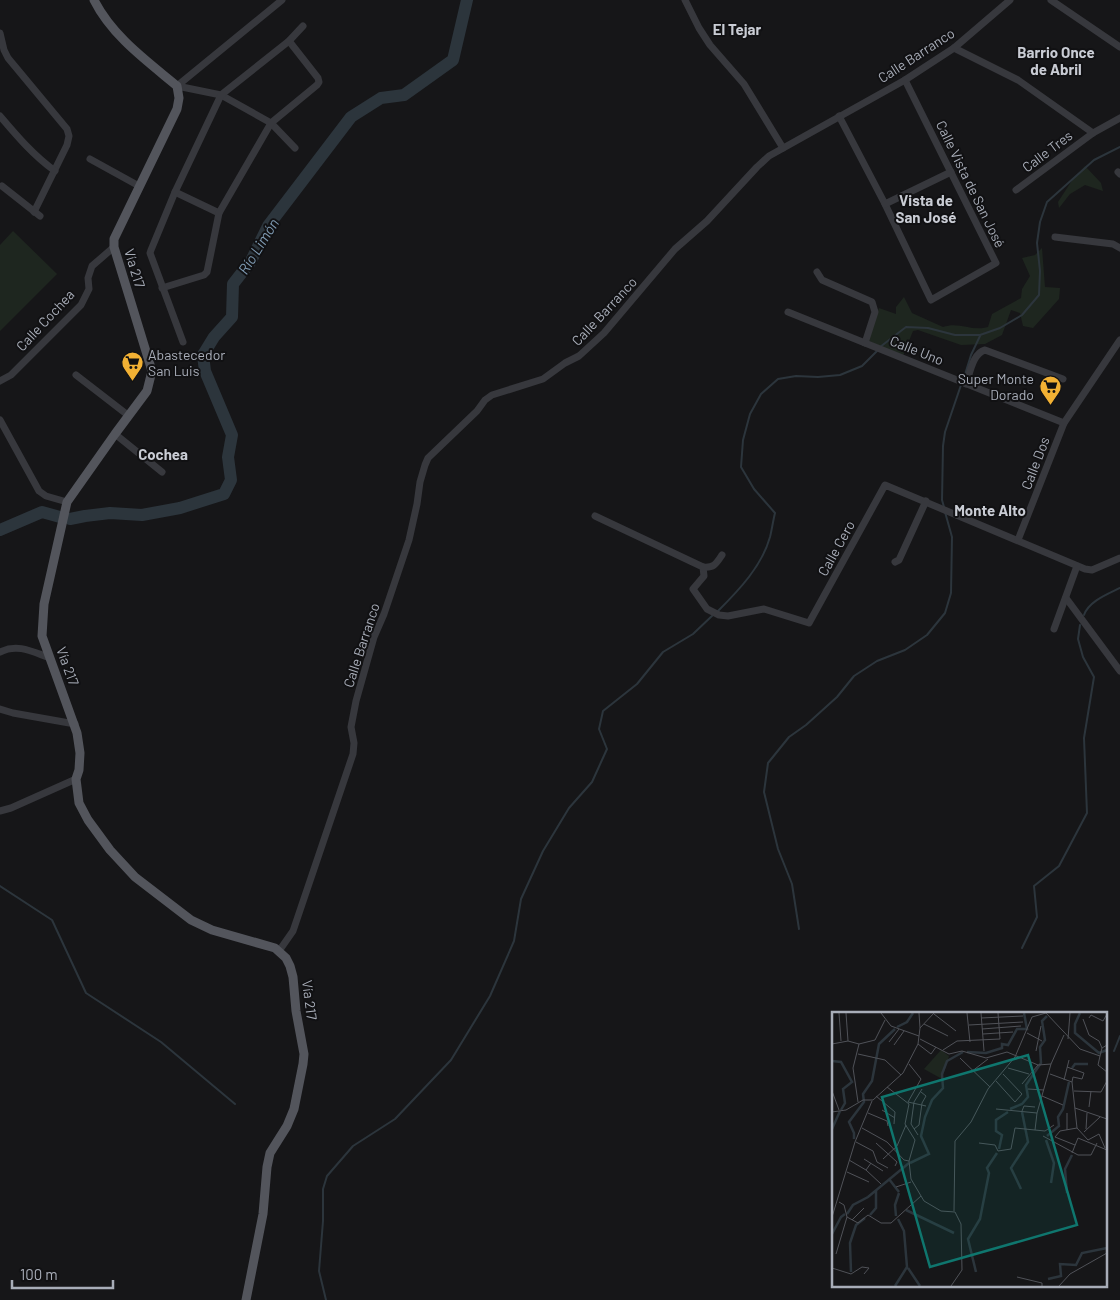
<svg xmlns="http://www.w3.org/2000/svg" width="1120" height="1300" viewBox="0 0 1120 1300" font-family="Barlow,sans-serif">
<rect width="100%" height="100%" fill="#161618"/>
<g fill="#1e261f">
<polygon points="1085,166 1101,183 1103,191 1085,185 1070,194 1059,208 1058,202 1071,182"/>
<polygon points="13,231 57,274 0,331 0,245"/>
<path d="M1042,248L1045,287L1060,288L1059,299L1033,328L1023,326L1020,313L1011,310L1002,335L985,344L961,345L918,330L913,331L903,356L869,341V338L879,308L896,314V307L904,297L912,313L943,327C959,321 972,332 988,327L992,314L1021,298L1022,289L1030,276L1022,258L1035,255Z"/>
</g>
<g fill="none" stroke-linecap="round" stroke-linejoin="round">
<g stroke="#2c353c" stroke-width="2">
<polyline points="880,347 906,327 928,328 955,335 980,335 1000,328 1022,315 1039,295 1040,271 1037,243 1040,222 1047,202 1094,160 1120,147"/>
<polyline points="963,381 971,355 980,336"/>
<polyline points="944,507 942,500 943,446 945,432 961,385"/>
<path d="M718,611C739,590 762,566 770,537C772,529 773,521 775,513L754,489L741,467L743,440L750,414L761,394L778,379L796,376L818,377L840,375L862,366L877,351"/>
<path d="M1084,615C1089,601 1108,594 1120,588"/>
<polyline points="0,886 52,920 86,993 161,1042 235,1104"/>
<polyline points="799,929 792,884 778,849 764,792 768,763 789,737 806,725 837,697 854,676 877,661 905,650 927,635 945,613 951,593 952,537 945,512"/>
<polyline points="1022,948 1037,917 1034,886 1059,866 1087,813 1084,738 1094,677 1083,657 1078,639 1080,625"/>
<polyline points="1114,1051 1120,1036"/>
<polyline points="326,1300 319,1271 323,1221 323,1189 327,1176 353,1146 395,1119 451,1060 490,996 514,941 521,899 543,851 569,808 592,782 607,749 599,729 603,711 637,684 663,652 693,634 714,614"/>
</g>
<g stroke="#2c353c" stroke-width="12">
<polyline points="70,519 85,516 110,513 142,515 180,508 224,494 231,480 228,457 232,435 205,371 203,355 214,337 232,317 233,284 251,261 268,226 351,117 381,98 404,95 453,60 467,0"/>
<polyline points="0,530 42,512 60,517"/>
</g>
<g stroke="#37383d" stroke-width="7">
<polyline points="685,0 699,28 710,45 744,84 783,148"/>
<polyline points="1051,0 1120,47"/>
<polyline points="0,33 4,50 8,58 67,129 69,136 67,145 34,212"/>
<polyline points="954,48 1018,80 1093,133"/>
<polyline points="177,86 221,95 271,123 295,148"/>
<polyline points="177,86 282,0"/>
<path d="M0,116C17,136 33,155 55,171"/>
<polyline points="839,116 885,204 931,300 996,263 905,80"/>
<polyline points="90,159 139,186"/>
<polyline points="1118,172 1120,174"/>
<polyline points="2,186 40,216"/>
<polyline points="1016,190 1093,133 1120,118"/>
<polyline points="175,192 219,213"/>
<polyline points="885,204 951,172"/>
<polyline points="1055,237 1113,244 1120,248"/>
<polyline points="817,272 822,280 872,302 875,312 865,343"/>
<polyline points="162,288 204,275 207,272 219,213 271,123 317,85 319,82 318,78 289,41"/>
<polyline points="788,312 1064,423"/>
<polyline points="183,342 150,253 151,250 175,192 221,95 289,41 303,26"/>
<polyline points="76,375 129,416"/>
<polyline points="0,381 11,375 81,305 89,289 88,278 92,266 114,247"/>
<path d="M966,384C970,373 973,353 985,350L1063,379"/>
<polyline points="0,420 39,491 46,496 67,502"/>
<polyline points="115,434 162,472"/>
<polyline points="595,516 703,567 704,576 693,589 707,609 719,615 728,616 764,609 809,623 885,485 1085,569 1092,570 1120,558"/>
<polyline points="1018,540 1064,423 1120,340"/>
<polyline points="895,562 899,560 926,501"/>
<path d="M703,567C714,568 716,564 722,555"/>
<polyline points="1066,598 1120,671"/>
<polyline points="1054,629 1077,566"/>
<path d="M0,652C18,643 33,652 50,658"/>
<polyline points="0,709 13,713 75,724"/>
<polyline points="0,811 11,808 76,779"/>
<polyline points="279,951 293,931 353,754 354,743 351,727 356,701 374,637 384,614 409,540 417,504 420,482 425,465 428,458 477,411 485,400 492,395 543,379 565,363 579,356 604,333 675,249 707,221 757,167 769,156 905,80 954,48 1010,0"/>
</g>
<path stroke="#53555c" stroke-width="9" d="M94,0C112,36 147,61 177,86L179,98L177,109L114,239V247L152,371L147,391L115,434L67,502L44,604L42,636L77,733L80,753L79,770L76,779L79,803L88,820L110,850L135,877L191,920L212,930L275,948L286,958L290,966L293,977L296,1011L304,1054L303,1064L294,1109L287,1126L270,1153L267,1167L263,1214L246,1300"/>
</g>
<defs>
<symbol id="supermarket-pin" viewBox="-11 -11 22 30"><path d="M0 17L-7.5 6A9.5 9.5 0 1 1 7.5 6Z" fill="#f2b134" stroke="#111113"/><path d="M-6-5.5h2.5l.6 2H6L4.5 2H-2.5L-4.4-4H-6ZM-1.5 3.2a1.3 1.3 0 1 0 .1 0ZM3 3.2a1.3 1.3 0 1 0 .1 0Z" fill="#111"/></symbol>
</defs>
<g fill-rule="evenodd">
<use href="#supermarket-pin" x="120" y="350" width="25" height="34"/>
<use href="#supermarket-pin" x="1038" y="374" width="25" height="34"/>
</g>
<g text-anchor="middle" dominant-baseline="central" stroke-width="4" stroke-linejoin="round" paint-order="stroke">
<g font-size="14" fill="#a8adb8" stroke="#111113">
<text transform="translate(916 55) rotate(-33)">Calle Barranco</text>
<text transform="translate(1047 151) rotate(-37)">Calle Tres</text>
<text transform="translate(971 184) rotate(64)">Calle Vista de San José</text>
<text transform="translate(135 268) rotate(73)">Vía 217</text>
<text transform="translate(604 311) rotate(-47)">Calle Barranco</text>
<text transform="translate(45 320) rotate(-47)">Calle Cochea</text>
<text transform="translate(917 350) rotate(22)">Calle Uno</text>
<text transform="translate(1035 463) rotate(-69)">Calle Dos</text>
<text transform="translate(836 548) rotate(-61)">Calle Cero</text>
<text transform="translate(361 645) rotate(-72)">Calle Barranco</text>
<text transform="translate(68 666) rotate(70)">Vía 217</text>
<text transform="translate(310 1000) rotate(83)">Vía 217</text>
</g>
<g font-size="14" fill="#a8adb8" stroke="#111113" text-anchor="start">
<text x="148" y="354">Abastecedor<tspan x="148" dy="16">San Luis</tspan></text>
<text x="1034" y="378" text-anchor="end">Super Monte<tspan x="1034" dy="16">Dorado</tspan></text>
</g>
<g font-size="15" font-weight="bold" fill="#c9ccd4" stroke="#111113">
<text x="737" y="29">El Tejar</text>
<text x="1056" y="52">Barrio Once<tspan x="1056" dy="17">de Abril</tspan></text>
<text x="926" y="200">Vista de<tspan x="926" dy="17">San José</tspan></text>
<text x="163" y="454">Cochea</text>
<text x="990" y="510">Monte Alto</text>
</g>
<g font-size="15" font-style="italic" fill="#7f9bb3" stroke="#111113">
<text transform="translate(258 246) rotate(-58)">Río Limón</text>
</g>
</g>
<g transform="translate(832 1012)">
<rect width="275" height="275" fill="#161618"/>
<path d="M109,38L117,44L110,67L92,57Z" fill="#1e261f"/>
<path fill="none" stroke="#2c353c" stroke-width="2.5" d="M248,1L243,12V21L267,41L275,38M65,15L75,10L81,1M135,40L154,41L170,36V32L176,33L185,17H195L192,1M0,49L9,50L20,70L11,77L13,91L9,98M240,56L243,52H256M178,97L190,92L196,85L194,73L209,51L208,35L213,28L210,9L215,4M0,117L8,99M215,124L227,114L226,105L231,97L237,70M22,127V121L17,110L32,90L31,82L40,69L47,32L63,17M214,128L222,151L219,171M167,137L170,123L164,119V108L176,100M78,151L97,142L89,124L93,105L100,88L111,76L110,62L115,49L131,40M57,167L67,180M189,177L179,156L196,130L190,100M235,181L233,157L240,143M74,198L122,221M15,202L21,193L36,185L77,151M38,203L44,196V178M64,204L63,193L67,181M0,222L9,205L13,202M76,256L88,274M19,260L18,231L24,213L33,206M144,260L136,227L148,207L157,161L155,156L165,141M216,267L229,264L228,252L244,253L250,241L275,236M63,274L75,255L72,219L66,207"/>
<path fill="none" stroke="#505258" stroke-width="1" d="M7,1L9,29M14,1L16,29M49,1L59,14L87,24M87,1L88,16M135,1L138,30M149,1L152,39M214,1L248,37L268,44L270,36L275,33M102,2L124,19M149,6L191,4M257,6L259,3L271,9L275,2M251,7L257,23L267,29L270,36M92,12L116,24M137,13L191,10M150,17L189,14M195,21L210,29M151,22L181,20M88,27L117,42L130,39L154,46L175,40L206,53L219,52M236,27L238,1M57,30L67,17M0,32L16,29L27,32M27,32L43,28L53,8M86,32L99,42L104,35M62,33L72,19M111,38L125,29L168,27L166,1M204,39L209,14M26,42L53,48L69,63M268,44L266,53L275,60M128,46L158,75M235,55L252,61L250,67L241,65L240,70M176,56L197,62M139,60L156,47M218,62L240,70M232,68L237,48M164,69L183,90L190,82L171,62M240,70L245,116L256,128M190,72L206,53M55,75L77,92L73,112L83,128L77,149L79,167L92,189L109,199L123,200L129,212L130,258L119,274M196,77L212,78M0,79L7,98M242,79L269,80L275,69M44,84L63,100L62,112M210,84L231,93M26,90L21,56L27,32M76,90L89,67L77,52M76,90L94,94M257,95L259,79M243,96L275,107M164,97L205,101M50,98L63,106M190,99L192,94L203,95M0,100L14,98L31,88H41L71,61L86,32L88,16L102,1M36,101L55,109L56,114M235,101V118M30,116L55,130L72,148L77,149M82,117L87,113L90,91L94,84L89,80M254,117L255,101M203,118L205,101L219,52L232,23M252,120L268,105M86,123L79,112L82,90L90,77M211,124L246,143H259L265,131M256,128L267,122L273,136M24,130L41,139L45,150L56,156M44,131L65,150L63,154M147,131L163,133L166,139L179,137L183,116L213,119L222,113M243,133L223,125L228,119L245,116M240,141L246,126L275,138M32,147L51,159M51,147L65,134L74,113M17,148L34,158M39,151L34,158L49,172M15,160L37,170M64,175L79,170M7,190L12,193L15,205M122,199L123,129L139,110L156,77L183,45L200,5L214,1M0,205L23,130L40,89M20,208L32,196M4,242L15,205L26,211L36,203L49,211H59L89,184M0,256L19,262L30,255L37,256L32,262M185,265L210,271V274M227,274L238,262L275,241"/>
<path fill="#0f766e" fill-opacity="0.15" stroke="#0f766e" stroke-width="2.5" d="M196,43L245,213L98,255L50,85Z"/>
<rect width="275" height="275" fill="none" stroke="#a8adb8" stroke-width="2.5"/>
</g>
<path d="M12 1280v8h101v-8" fill="none" stroke="#a8adb8" stroke-width="2.5"/>
<text x="20" y="1280" font-size="15" fill="#a8adb8" stroke="#111113" stroke-width="4" paint-order="stroke">100 m</text>
</svg>
